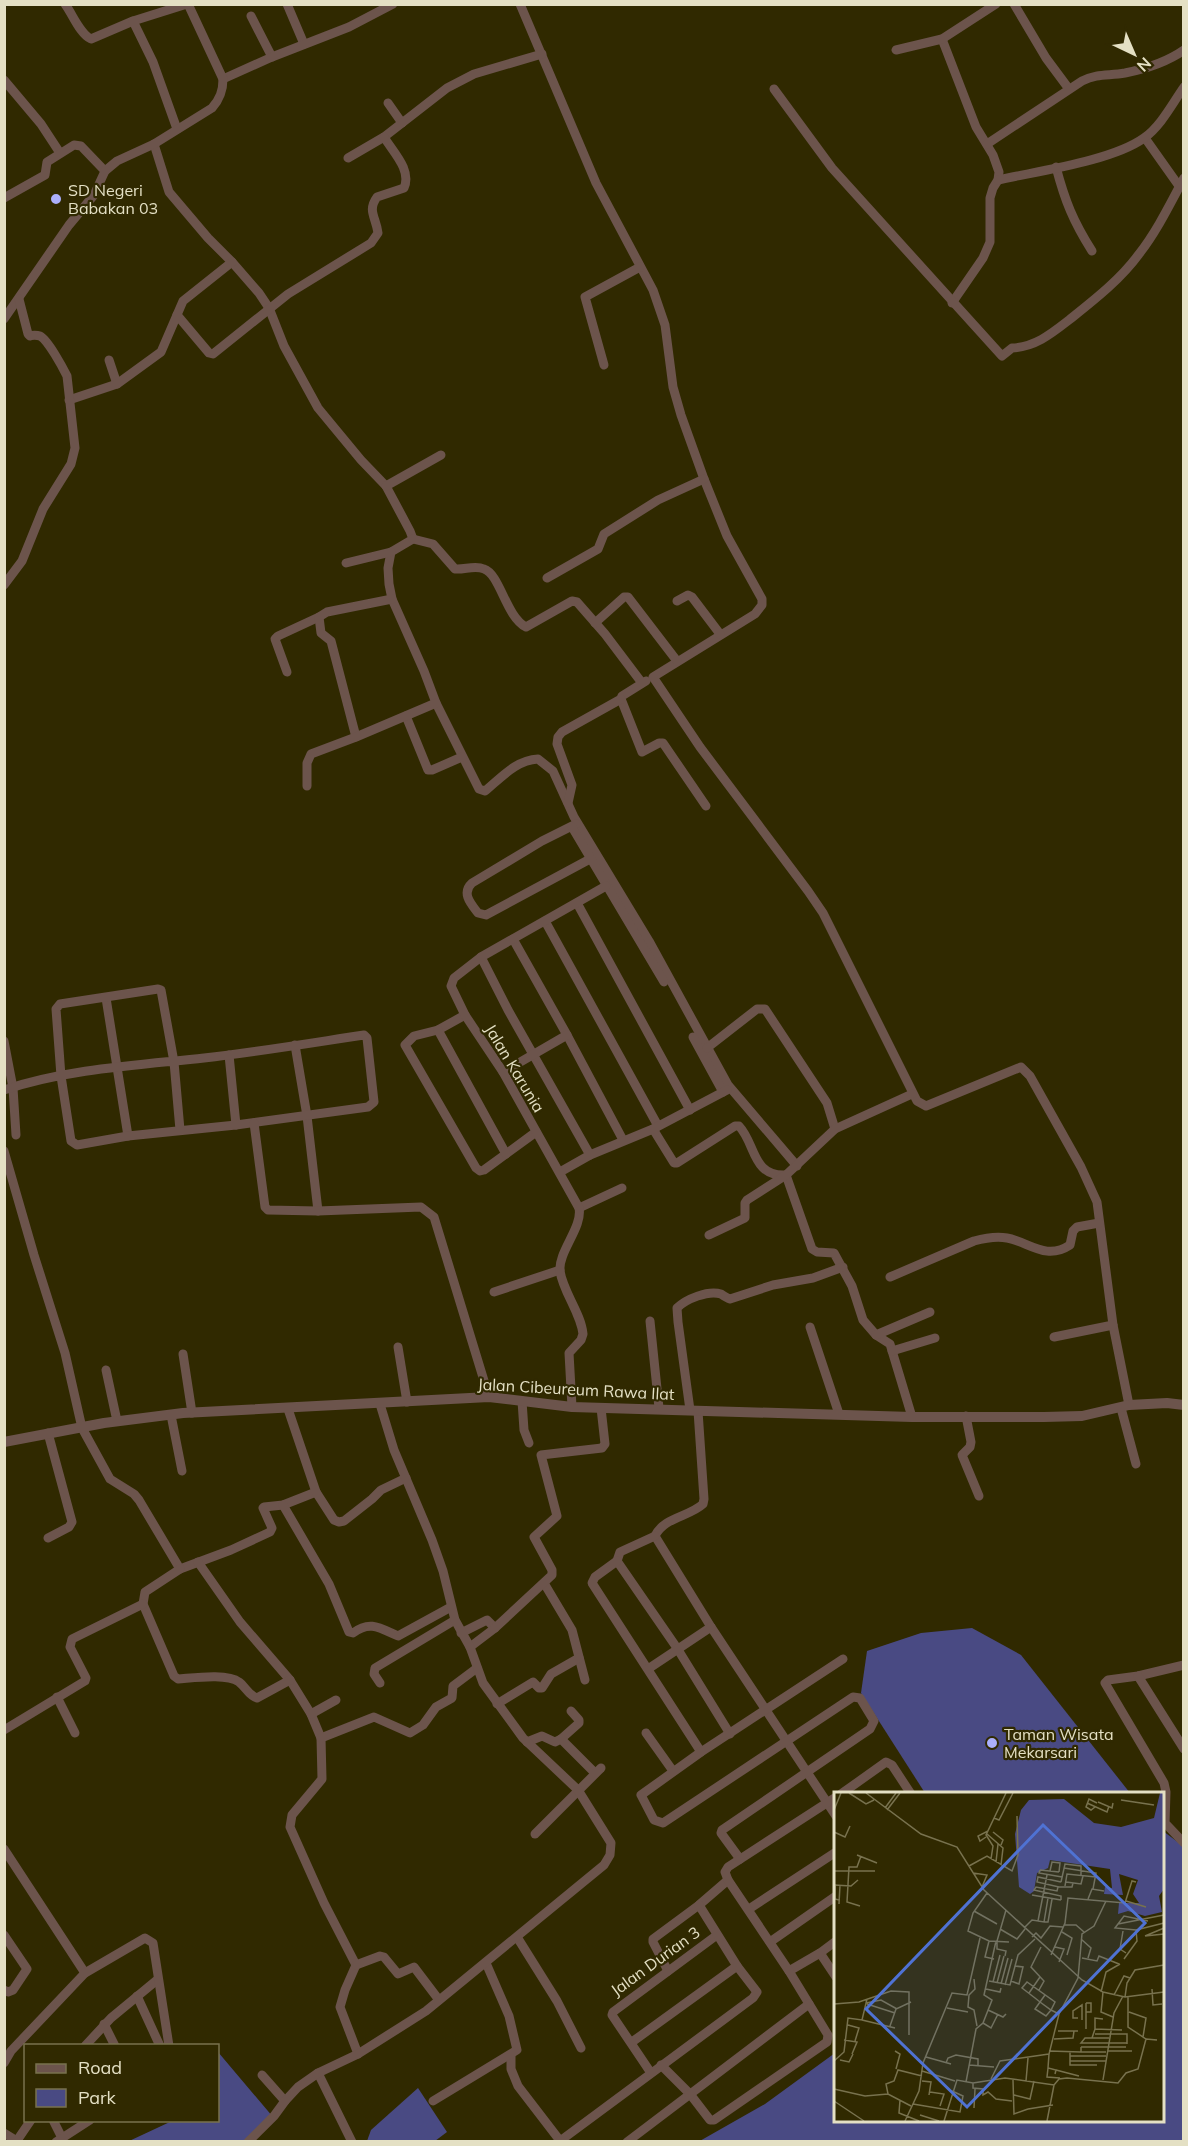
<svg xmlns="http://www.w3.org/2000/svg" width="1188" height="2146" viewBox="0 0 1188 2146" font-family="Mulish,sans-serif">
<rect width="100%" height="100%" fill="#302900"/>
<g fill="#494a83">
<polygon points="972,1628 1021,1655 1130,1793 925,1793 861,1693 867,1651 921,1633"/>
<polygon points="1163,1831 1183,1846 1183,2141 698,2142 765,2104 835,2053 836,2120 1162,2120"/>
<polygon points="218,2052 273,2117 248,2141 127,2142 172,2121 218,2120"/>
<polygon points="418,2088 447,2132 435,2141 367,2141 371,2130"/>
</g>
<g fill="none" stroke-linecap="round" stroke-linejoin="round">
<g stroke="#6c544c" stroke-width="9">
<path d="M65,4C73,15 80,34 91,39L133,21L187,4"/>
<polyline points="287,4 304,44"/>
<polyline points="520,4 596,183 653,290 665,325 673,387 681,415 704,479 727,536 762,599 762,605 755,614 653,677 700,747 808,891 823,913 917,1101 926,1106 1021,1067 1030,1076 1081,1167 1097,1202 1113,1325 1129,1405"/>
<polyline points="1014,4 1046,58 1069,89"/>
<polyline points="251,16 272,57"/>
<polyline points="133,21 153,62 177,129"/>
<polyline points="942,39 976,127 993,155 999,172 998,180 993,188 990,198 990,242 983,258 952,303"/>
<polyline points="896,50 942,39 996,4"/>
<polyline points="223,79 272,57 349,27 393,4"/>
<polyline points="4,80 41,124 60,153"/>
<path d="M774,89L832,168L1002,356L1012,348C1035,347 1051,334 1069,320C1094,300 1120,280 1139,254C1157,231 1170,204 1184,178"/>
<polyline points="388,103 402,123"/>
<polyline points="1145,138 1179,186"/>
<path d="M154,144L169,192L208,238L232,262L259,293L269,308L284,346L318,408L361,460L386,486L410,531L413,539L391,552L388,568L389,584L392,599L424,671L436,703L479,789L485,791C501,778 516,760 538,759L553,771L574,817L649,941L728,1085L797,1166"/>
<path d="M987,144L1082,81C1098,73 1108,76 1125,73C1145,69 1167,62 1184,50"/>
<polyline points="348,158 384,137 447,88 474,74 542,54"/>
<path d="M1056,167C1065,201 1073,221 1092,251"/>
<path d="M998,180C1038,171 1112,161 1144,138C1161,126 1172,104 1184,87"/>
<polyline points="4,198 45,175 47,162 74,145 81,146 105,171"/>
<path d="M177,315L209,353L213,354L288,294L371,243L378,233C376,217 367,211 377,197L404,188C412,170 393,152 384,137"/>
<path d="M4,319L69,225L94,195L105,171L117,161L154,144L212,108C220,99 223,91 223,79L188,4"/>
<polyline points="109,360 117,384"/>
<polyline points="604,365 585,297 640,267"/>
<polyline points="69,400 117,384 161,352 183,301 232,262"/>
<polyline points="386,486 441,455"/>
<path d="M413,539L433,544L455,569C464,570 475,565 484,569C500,574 506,617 526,627L572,601L577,602L605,634L642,683"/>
<polyline points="346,563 391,552"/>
<polyline points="547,578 598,549 604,534 658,500 704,479"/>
<path d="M4,585L22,561L43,509L71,464L75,448L67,376C63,368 48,340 40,336C37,335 32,335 30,336L28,334L19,299"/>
<polyline points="677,601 688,595 692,597 720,634"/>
<polyline points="595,623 624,597 628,597 677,661"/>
<polyline points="287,672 275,639 278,636 319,617"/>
<polyline points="646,681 622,696 621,699 642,752 659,743 663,743 706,806"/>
<polyline points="406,716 428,770 432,770 462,757"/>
<polyline points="356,737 331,641 321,633 319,617 327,612 392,599"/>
<polyline points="307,786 307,763 311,754 356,737 436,703"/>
<polyline points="568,803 572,785 557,744 558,737 562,732 621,699"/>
<path d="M576,824L542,841L472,883C461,893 471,904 478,913L486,915L590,859"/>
<polyline points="572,827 664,982"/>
<polyline points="577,903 690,1110"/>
<polyline points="545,921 658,1126"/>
<polyline points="513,939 567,1035 623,1140"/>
<polyline points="481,957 508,1010 590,1155"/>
<polyline points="106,998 128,1136"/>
<polyline points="465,1015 438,1030 414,1036 405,1045 476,1168 480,1171 484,1170 536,1132"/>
<polyline points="438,1030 506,1154"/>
<polyline points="693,1037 723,1092"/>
<polyline points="4,1041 13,1088 16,1135"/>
<polyline points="295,1045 307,1116 318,1211"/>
<polyline points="707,1048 757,1009 765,1009 827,1103 835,1129"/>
<polyline points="229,1055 236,1125"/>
<polyline points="503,1072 567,1035"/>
<path d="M4,1090C66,1069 139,1065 204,1058C257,1052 311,1043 364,1035L367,1038L374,1102L368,1107L236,1125L128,1136L77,1145L71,1141L61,1076L56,1009L60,1004L158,989L161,990L174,1062L180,1130"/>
<polyline points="254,1123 265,1207 268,1210 318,1211 421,1207 434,1217 489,1397"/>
<path d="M653,1129L674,1163H677L735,1126H739C756,1144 752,1177 786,1175L812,1249L817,1252L834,1253L852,1286L863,1320L876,1335L890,1344L912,1417"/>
<polyline points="4,1151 34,1255 65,1353 82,1428 110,1479 134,1494 139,1500 180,1569 231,1550 270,1532 272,1528 263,1508 264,1507 283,1505 316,1492"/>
<polyline points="560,1172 590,1155 653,1129 727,1090"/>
<polyline points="579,1208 622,1188"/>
<polyline points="709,1235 745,1218 745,1203 747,1200 786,1175 835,1129 912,1094"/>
<path d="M890,1277L974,1241C985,1238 996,1236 1007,1238C1029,1242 1046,1261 1070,1245L1073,1231L1077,1227L1099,1223"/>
<polyline points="494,1292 560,1270"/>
<polyline points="650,1321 659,1408"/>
<polyline points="810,1327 839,1414"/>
<polyline points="876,1335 930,1312"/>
<polyline points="1054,1337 1113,1325"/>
<polyline points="398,1347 407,1402"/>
<polyline points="892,1351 935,1338"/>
<polyline points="183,1354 192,1413"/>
<polyline points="106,1370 117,1421"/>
<polyline points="522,1401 524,1430 529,1443"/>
<path d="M572,1407L569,1353L581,1340L583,1334C581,1313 563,1292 560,1271C558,1252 583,1227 579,1208L503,1072L465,1015L451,986L454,978L481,957L606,886"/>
<polyline points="1121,1408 1136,1464"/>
<polyline points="288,1409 316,1492 334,1520 339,1522 344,1521 372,1499 381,1490 406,1478"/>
<path d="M690,1410L678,1322L677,1308C686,1299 708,1290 721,1294C724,1296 727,1298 730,1299L773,1285L813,1278L843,1267"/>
<path d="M698,1411L704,1499L703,1504C689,1517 664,1517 655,1536L711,1627L836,1816"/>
<polyline points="171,1415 182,1471"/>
<polyline points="966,1416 971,1442 970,1447 962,1455 979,1496"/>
<path d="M283,1505L329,1584L349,1632L353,1633C370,1620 380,1628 398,1636L451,1607"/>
<polyline points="655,1536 620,1552 617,1561 677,1648 730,1734"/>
<polyline points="48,1538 69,1527 72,1522 48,1433"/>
<polyline points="617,1561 595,1577 592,1583 701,1752"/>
<polyline points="198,1562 240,1622 290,1680 311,1714 321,1738 322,1779 292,1815 290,1827 324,1903 356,1965 345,1990 340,2007 358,2054"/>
<path d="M180,1569L145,1592L143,1604L174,1676L178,1679C193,1678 227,1673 239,1682C246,1687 248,1695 257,1698L290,1680"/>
<polyline points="544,1583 572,1630 585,1680"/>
<polyline points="461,1633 487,1620 495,1628"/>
<polyline points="470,1647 495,1628 552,1575 552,1570 534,1537 557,1516 541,1455 602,1448 605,1444 601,1408"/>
<polyline points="1184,1665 1138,1676 1108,1680 1105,1683 1164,1783 1166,1792 1165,1823 1184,1843"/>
<polyline points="648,1669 711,1627"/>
<polyline points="1138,1676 1184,1749"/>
<polyline points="380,1683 374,1674 375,1668 455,1620"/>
<polyline points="57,1697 75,1733"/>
<polyline points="497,1704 533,1682 539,1688 542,1688 551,1674 579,1658"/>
<polyline points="311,1714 336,1700"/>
<polyline points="4,1730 85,1681 86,1678 70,1647 72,1639 143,1604"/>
<polyline points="646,1733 673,1771"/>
<polyline points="321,1738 374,1717 410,1733 423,1725 436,1707 452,1698 453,1686 477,1668"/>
<polyline points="561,1739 579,1723 579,1720 571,1711"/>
<polyline points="527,1742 542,1736 555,1742 561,1739 595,1773"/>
<polyline points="841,1794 886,1762 892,1765 911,1794"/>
<polyline points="535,1834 601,1768"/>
<polyline points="4,1849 85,1973"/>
<polyline points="740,1859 721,1833 722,1830 870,1729 874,1721 860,1698 853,1697 663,1823 654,1820 641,1795 701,1752 843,1659"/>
<polyline points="749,1909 836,1852"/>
<polyline points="4,1935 27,1969 13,1990 8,1992 4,1990"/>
<polyline points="517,1937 557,2001 581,2048"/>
<polyline points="770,1942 836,1896"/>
<polyline points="820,1953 836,1977"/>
<polyline points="356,1965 380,1956 384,1957 398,1974 414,1967 439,2000"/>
<polyline points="668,1971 653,1942 653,1939 699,1905 728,1880"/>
<polyline points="789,1971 820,1953 836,1941"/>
<polyline points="137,1996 160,2046"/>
<polyline points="104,2024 115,2046"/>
<polyline points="632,2042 737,1966"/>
<polyline points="85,2046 111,2018 157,1980"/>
<polyline points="511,2055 511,2069 518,2086 561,2142"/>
<polyline points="4,2063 11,2051 85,1973 145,1938 153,1943 169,2046"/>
<polyline points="661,2065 690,2094 710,2120 714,2120 827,2042 828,2035 789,1971 728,1880 725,1872 728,1867 836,1797"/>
<polyline points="318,2073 352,2142"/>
<polyline points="651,2073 612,2015 613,2012 717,1935"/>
<polyline points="262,2075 285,2101"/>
<polyline points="433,2101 517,2050 509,2016 486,1963"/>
<polyline points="53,2120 62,2138"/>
<polyline points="4,2133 17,2141"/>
<polyline points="560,2141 753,1998 757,1992 737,1966 699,1905"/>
<polyline points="16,2142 31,2120"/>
<polyline points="56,2142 90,2120"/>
<polyline points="248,2142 274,2116 285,2101 298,2087 318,2073 358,2054 426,2011 604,1865 610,1855 611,1843 578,1790 523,1738 483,1683 470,1647 455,1620 443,1571 432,1540 394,1450 380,1404"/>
<polyline points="627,2142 809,2004"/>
</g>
<polyline stroke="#6c544c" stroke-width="10" points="4,1442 104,1423 183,1413 489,1397 572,1407 912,1417 1044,1417 1082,1416 1129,1405 1167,1403 1184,1405"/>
</g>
<g fill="#abaffb" stroke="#302900" stroke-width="2">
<circle cx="56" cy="199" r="6"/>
<circle cx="992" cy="1743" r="6"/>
</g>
<g text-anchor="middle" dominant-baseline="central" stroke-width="4.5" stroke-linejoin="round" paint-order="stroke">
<g font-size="16" fill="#e4e0c4" stroke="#302900" text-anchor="start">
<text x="68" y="190">SD Negeri<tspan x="68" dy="18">Babakan 03</tspan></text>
<text x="1004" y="1734">Taman Wisata<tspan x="1004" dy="18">Mekarsari</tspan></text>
</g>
<g font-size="16" fill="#e4e0c4" stroke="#302900">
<text transform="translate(515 1068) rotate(59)">Jalan Karunia</text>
<text transform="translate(576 1389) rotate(3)">Jalan Cibeureum Rawa Ilat</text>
<text transform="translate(655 1961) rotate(-36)">Jalan Durian 3</text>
</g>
</g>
<g transform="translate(834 1792)">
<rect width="330" height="330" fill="#302900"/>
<path d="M326,1H330V97L325,104L328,120L311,124L294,119L284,122L285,111H305L299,102L304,88L285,82L289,103L270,102L271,95L278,96L276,77L216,68L214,76L203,81L200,99L196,102L185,95L181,42L187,18L195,8L230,7L260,31L287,35L320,26Z" fill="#494a83"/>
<path fill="none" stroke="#78724e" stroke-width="1.5" d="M15,1L32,12L40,8M32,1L87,42L123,55L150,98L248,188L269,200L291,205L330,200M287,8L320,13M264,10L278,16L279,11M253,11L273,20L275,14M261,15L257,18L252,15L255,7L263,11M51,16L62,1M0,18L7,1M53,18L66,1M160,26L165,28L179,1M0,40L11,45L16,34M159,40L169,48L167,53M153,42L169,56L167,73M152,45L146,49L144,44L154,39M23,63L43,71M157,67L159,54L152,43L172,1M162,70L164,52M135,74L153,64L178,79L184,63L183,24M230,76L262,81L259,97M206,78L205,81L228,85M206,78L225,80M0,79H41M216,79L218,70L226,71L225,80M139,81L153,83L148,95M227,90L204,85L203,90L225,95H238L239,91M227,90L231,72L247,74V83M232,90L247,92L249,84M0,93L17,94L24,88M1,93V107L5,108M231,94L233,82L262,85M224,95L223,99L202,95L200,98L227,104V108M153,101L139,121L134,139L155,149L175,150M198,103L227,108M254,107L258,97L270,99M292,109L312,115M5,112L6,93M26,114L13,110L15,75H23L27,64M140,119L163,132M204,129L210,130L214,106M314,129L290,124L281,136L302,138L330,131M210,130H214L218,107M284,132L330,123M230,133H242L250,140M190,136L198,128L204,129L213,83M166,137L183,147L191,137M289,139L286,157L292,161M228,140L238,146L233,163M311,144L330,136M311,144L330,142M198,145L202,141L207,146L216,134L229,135M247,147L257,156L254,166M155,149L151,165L160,167M221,155L230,157L225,170M217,163L231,131L234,106L291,111L298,89L302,90M171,164L172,159L163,157V149L172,118M248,166L263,169L265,164L285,172M290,167L303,149L302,138M140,187L141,197L135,203L134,215L140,218L143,234M155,189L176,193L184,163L201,147M177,189L185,192L189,175L181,174M159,190L166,163M163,191L170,164M167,192L174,166M171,193L178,167M152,197L166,200L167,196M318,197L319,213L328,212M205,198L210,189L197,175L207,155M267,200L272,180L286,172M269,200L267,220L279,225M195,201L206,185M211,203L201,217L212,224L217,218L221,210L193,190L188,196L201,206L206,210L217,218L225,222M280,203L290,184L296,186M291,205L293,191L301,178L330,173M294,205V235L312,247L323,248M32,211L47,208L63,217M0,212L25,210L57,199L75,200V243M33,212L61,221M113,216L134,220M154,218L169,225L172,222M252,220H257V211H252M295,220L312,226L309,245M244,226H239V219L248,213V228M28,228L61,236M149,231L157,236L164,222M14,233L25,236L21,249M56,234L62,217L77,210M252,237V211M261,237V226L269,227M224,239H244M261,242H293V252M258,246L261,237L288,238M275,246H251L247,251H293M220,247L239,246L240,239M10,248L23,250L18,262M247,255H292M247,255V260H272M61,259L66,262L62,277M215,259L247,260M274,259H298M236,260V273H263M236,264H272M92,265L117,272M6,268L15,270L19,262M0,269L10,260L14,226L28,228L33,207M236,269H272M112,271L114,266L122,263L144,267V273M135,273L160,275M214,276L213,285L226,286M222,278L245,284M88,279L121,289M221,282L222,278L214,276L215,262L225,222L244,186L248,142L260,134L272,109M157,287L166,269L215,262M179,288L180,322L194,317M269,288L280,221L289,204M88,289L97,290L95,303M192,289L194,266M132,290L142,237L149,231L158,208L150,203L162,149M139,291V296L149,297V303L154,300L162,307L178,309M0,297L31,304L54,302L77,314M96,300L110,302L106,314M54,302L52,292L60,289L64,278L88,284M180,303L196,307L200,289M66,308L65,321L85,329M0,309L30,329M79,312L126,320L129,304L118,299M140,316L141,297M194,317L219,313M86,323L105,329M71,329L85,299L89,271L118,201L133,203L146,146M110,329L123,288L139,291L171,286L220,293L225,287L233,286L284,291L292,281L304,277L312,247M213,329L220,293"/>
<path fill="#4f72d3" fill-opacity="0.15" stroke="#4f72d3" stroke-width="3" d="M209,33L311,131L133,315L32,217Z"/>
<rect width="330" height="330" fill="none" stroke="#e4e0c4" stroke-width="3"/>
</g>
<rect width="1188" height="2146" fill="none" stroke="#e4e0c4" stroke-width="12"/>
<rect x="24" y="2044" width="195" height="78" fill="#302900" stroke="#78724e" stroke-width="1.5"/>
<rect x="36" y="2064" width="30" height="9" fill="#6c544c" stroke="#78724e" stroke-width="1.5"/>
<text x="78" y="2074" font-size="18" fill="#e4e0c4">Road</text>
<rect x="36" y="2089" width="30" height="18" fill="#494a83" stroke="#78724e" stroke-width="1.5"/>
<text x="78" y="2104" font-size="18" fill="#e4e0c4">Park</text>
<g transform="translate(1134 54) rotate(136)" stroke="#302900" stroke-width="4.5" paint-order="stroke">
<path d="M0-4.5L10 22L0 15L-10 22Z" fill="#e4e0c4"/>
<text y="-9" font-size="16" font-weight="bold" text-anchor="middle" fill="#e4e0c4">N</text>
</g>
</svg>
